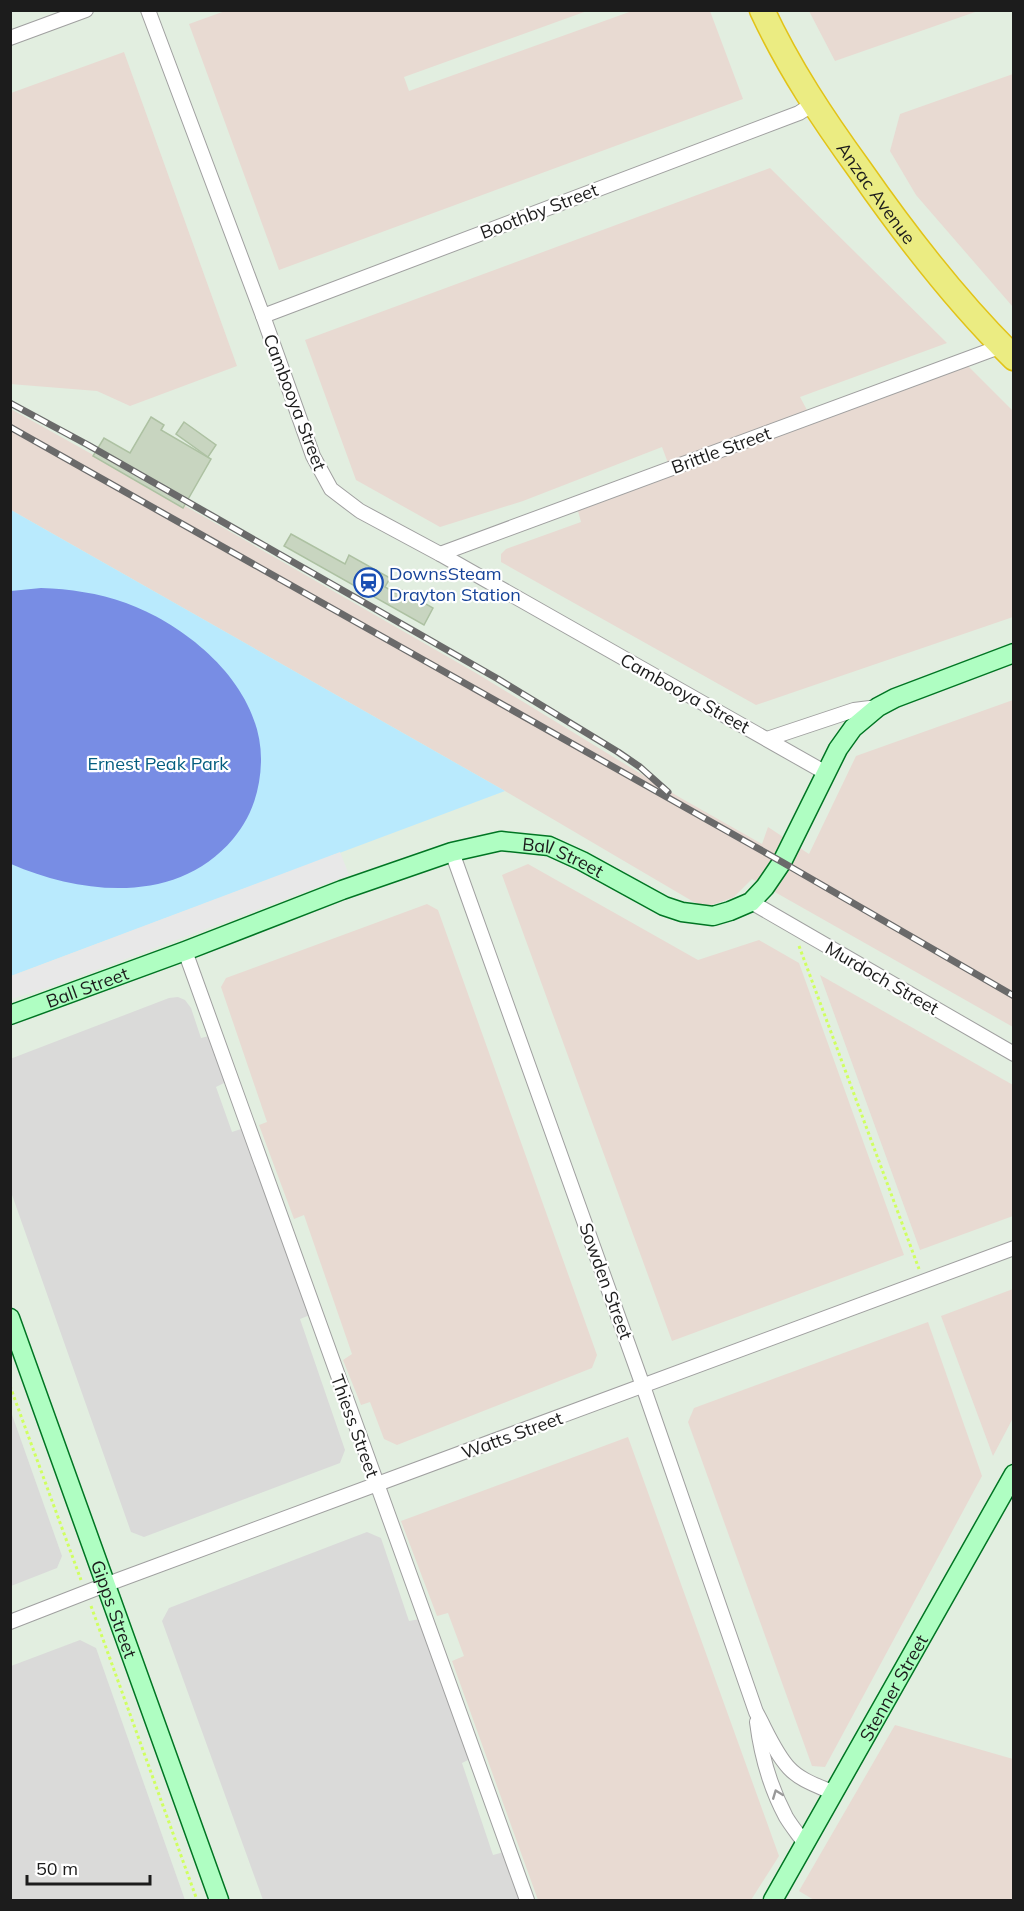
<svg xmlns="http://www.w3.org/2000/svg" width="1024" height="1911" viewBox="0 0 1024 1911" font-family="Mulish,sans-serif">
<rect width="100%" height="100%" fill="#e2eee0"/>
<g fill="#dadad9">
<polygon points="178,997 185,1000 191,1008 201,1038 209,1036 226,1082 216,1087 232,1132 244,1128 310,1315 300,1319 345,1450 340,1463 144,1537 131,1532 11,1192 10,1059 169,998"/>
<polygon points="10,1409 62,1556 57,1568 11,1586"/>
<polygon points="367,1532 381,1538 409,1621 420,1619 470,1759 462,1763 493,1855 504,1852 521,1898 516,1900 263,1900 162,1621 169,1608"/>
<polygon points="80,1640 96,1648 185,1900 11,1900 11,1666"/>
</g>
<g fill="#e8dad2">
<polygon points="225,11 587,11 404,77 409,91 632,11 710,11 743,99 279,270 189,24"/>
<polygon points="809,11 978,11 835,61"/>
<polygon points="124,52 237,366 130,406 97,391 10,384 11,93"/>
<polygon points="1013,74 1014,74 1013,307 916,195 890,151 900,114"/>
<polygon points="770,168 947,343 800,397 807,410 668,463 662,447 523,501 440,527 356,480 305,340"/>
<polygon points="968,366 1013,411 1013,617 756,705 501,562 501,554 506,549 581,522 578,511"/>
<polygon points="11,409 201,515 476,673 679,797 762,844 768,827 809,854 856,756 1013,700 1013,1027 752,879 734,897 704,908 505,791 11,510"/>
<polygon points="528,864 698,960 759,940 799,963 904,1255 672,1341 502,875"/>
<polygon points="427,904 438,910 597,1355 592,1368 397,1445 384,1439 370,1402 361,1405 343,1360 352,1354 304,1215 294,1219 259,1125 267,1122 221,987 226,978"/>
<polygon points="820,975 1013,1085 1013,1216 920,1250"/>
<polygon points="1013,1289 1013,1418 993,1456 941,1316"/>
<polygon points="928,1322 982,1476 825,1767 812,1766 688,1422 694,1408"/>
<polygon points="628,1437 779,1856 751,1900 538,1900 452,1661 464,1656 448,1613 437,1616 401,1521"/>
<polygon points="895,1725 1013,1759 1013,1900 814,1900 799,1891"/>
</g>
<polygon fill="#b9eafd" points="11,510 505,791 11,976"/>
<path fill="#788de4" d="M41,588C70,589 98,593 126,603C189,626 261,686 261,759C261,788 252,817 233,839C177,905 83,895 11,864V591Z"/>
<polygon fill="#e8e8e8" points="340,852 349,875 56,985 11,999 11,976"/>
<g fill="#c8d5c0" stroke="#adc1a2" stroke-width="1.5">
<polygon points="151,417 164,425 161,430 211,459 183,508 93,456 104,438 130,453"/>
<polygon points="184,422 216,445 208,457 176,434"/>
<polygon points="291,534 345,564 349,555 390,578 385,587 395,593 398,588 433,608 424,625 284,546"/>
</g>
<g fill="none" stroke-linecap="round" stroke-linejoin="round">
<defs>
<g id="street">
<polyline points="148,10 263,316 313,456 331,489 360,511 440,554 826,773"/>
<polyline points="10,38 86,10"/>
<polyline points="263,316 799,113 813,104"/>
<polyline points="440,554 1002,346"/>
<polyline points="767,739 854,710 878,707"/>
<path d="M452,852L643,1386L756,1712C766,1730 775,1753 789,1768C801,1781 819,1786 834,1793"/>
<polyline points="751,902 1014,1054"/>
<polyline points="185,951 527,1900"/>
<polyline points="10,1622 105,1585 1014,1248"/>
<path d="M757,1722C761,1754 771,1789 786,1817C792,1827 799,1835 805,1844"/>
</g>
<g id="secondary">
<path id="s1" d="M10,1015L185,951L342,890L452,852L501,841L549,846L582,861L664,906L682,912L713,916L730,911L751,902L765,887L782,862L838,749L853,728L878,707L895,698L1014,653"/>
<path id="s2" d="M10,1318L219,1900"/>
<path id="s3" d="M773,1900L1014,1474"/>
</g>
<g id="highway">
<path id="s4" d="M762,10C789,68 823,119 860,170C906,236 956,301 1014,358"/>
</g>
</defs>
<use href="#street" stroke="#a0a0a0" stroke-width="16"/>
<use href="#secondary" stroke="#007523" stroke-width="21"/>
<use href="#highway" stroke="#e2c318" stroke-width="27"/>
<g stroke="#d0ff60" stroke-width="3" stroke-dasharray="3 3" stroke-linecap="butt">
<polyline points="799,946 919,1269"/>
<polyline points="10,1386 81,1580"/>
<polyline points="91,1606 197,1900"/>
</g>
<use href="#street" stroke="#fff" stroke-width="14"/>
<use href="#secondary" stroke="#affec2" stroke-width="18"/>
<use href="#highway" stroke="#ebec82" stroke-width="24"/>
<defs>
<g id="rail">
<polyline points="10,403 88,445 498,679 618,752 640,767 668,792"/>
<polyline points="10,427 782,862 1014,996"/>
</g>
</defs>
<use href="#rail" stroke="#6a6a6a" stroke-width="7"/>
<use href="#rail" stroke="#fff" stroke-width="4.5" stroke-dasharray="14" stroke-linecap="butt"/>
</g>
<defs><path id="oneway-chevron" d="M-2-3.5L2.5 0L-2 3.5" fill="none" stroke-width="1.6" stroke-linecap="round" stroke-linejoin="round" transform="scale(1.5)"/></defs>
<use stroke="#999" href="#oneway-chevron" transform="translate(777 1794) rotate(-111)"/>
<defs>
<symbol id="station-ring" viewBox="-11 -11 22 22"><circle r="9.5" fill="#fff" stroke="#1a4fb4" stroke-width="1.5"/><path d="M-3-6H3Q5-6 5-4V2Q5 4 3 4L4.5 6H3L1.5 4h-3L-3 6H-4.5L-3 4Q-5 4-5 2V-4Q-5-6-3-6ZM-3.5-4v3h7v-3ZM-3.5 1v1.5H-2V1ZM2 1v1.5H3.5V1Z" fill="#1a4fb4"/></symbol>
</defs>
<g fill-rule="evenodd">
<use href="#station-ring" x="352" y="566" width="33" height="33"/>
</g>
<g text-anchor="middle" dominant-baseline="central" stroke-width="4.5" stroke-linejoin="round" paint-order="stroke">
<g font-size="18" fill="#1c1c1c" stroke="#fff">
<text stroke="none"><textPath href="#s4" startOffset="216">Anzac Avenue</textPath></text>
<text transform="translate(539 211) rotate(-21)">Boothby Street</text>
<text transform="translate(295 402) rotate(69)">Cambooya Street</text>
<text transform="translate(721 450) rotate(-20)">Brittle Street</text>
<text transform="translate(685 693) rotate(29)">Cambooya Street</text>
<text stroke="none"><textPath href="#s1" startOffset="586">Ball Street</textPath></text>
<text transform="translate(882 978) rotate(30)">Murdoch Street</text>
<text stroke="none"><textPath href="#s1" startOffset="82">Ball Street</textPath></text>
<text transform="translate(606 1281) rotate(70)">Sowden Street</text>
<text transform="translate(355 1426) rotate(70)">Thiess Street</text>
<text transform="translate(512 1435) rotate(-20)">Watts Street</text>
<text stroke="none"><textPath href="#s2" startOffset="309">Gipps Street</textPath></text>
<text stroke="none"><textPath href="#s3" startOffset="244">Stenner Street</textPath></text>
</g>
<g font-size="18" fill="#164399" stroke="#fff" text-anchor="start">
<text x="389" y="573">DownsSteam<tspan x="389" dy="21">Drayton Station</tspan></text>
</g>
<g font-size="18" fill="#045e80" stroke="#fff">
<text x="158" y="763">Ernest Peak Park</text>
</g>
</g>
<rect width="1024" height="1911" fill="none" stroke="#1c1c1c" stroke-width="24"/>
<path d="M27 1875v9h123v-9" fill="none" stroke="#1c1c1c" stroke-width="3"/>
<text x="36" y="1875" font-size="18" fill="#1c1c1c" stroke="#ffffff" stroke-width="4.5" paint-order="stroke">50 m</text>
</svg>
